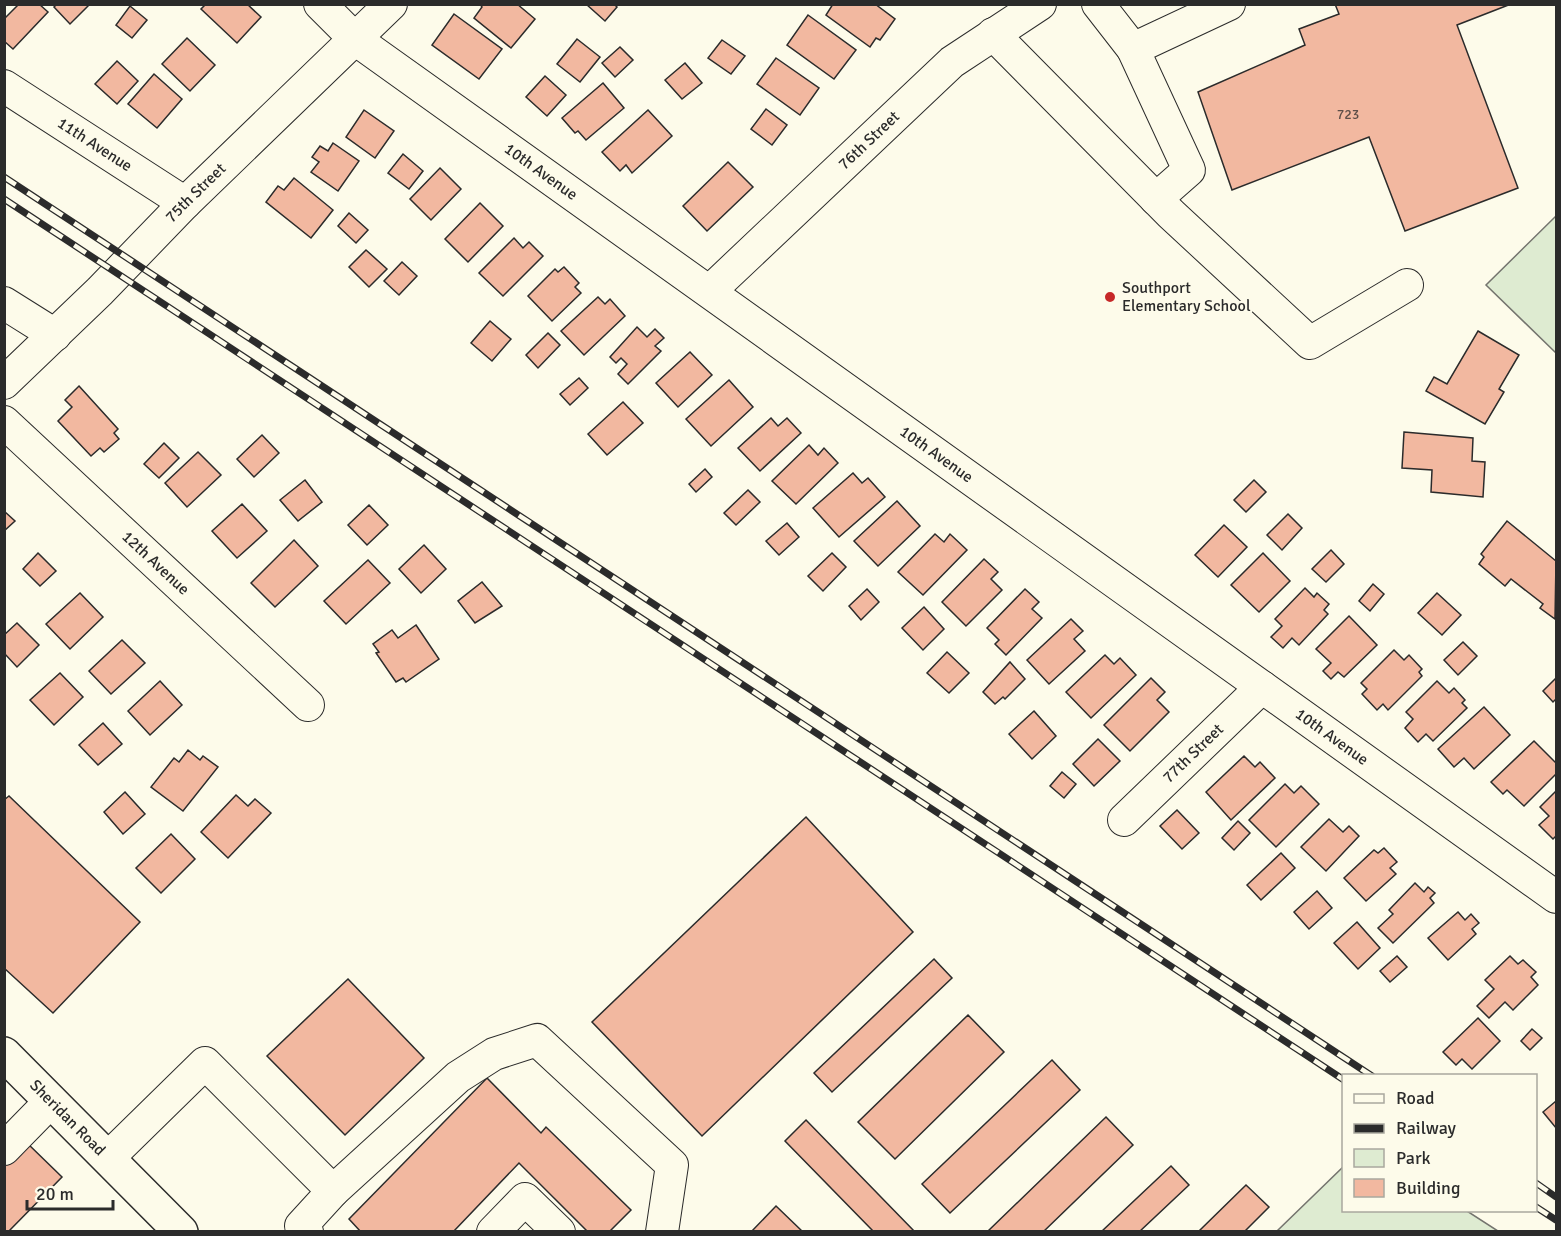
<svg xmlns="http://www.w3.org/2000/svg" width="1561" height="1236" viewBox="0 0 1561 1236" font-family="Signika,sans-serif">
<rect width="100%" height="100%" fill="#fdfbea"/>
<g fill="#deebd1" stroke="#74746e" stroke-width="1.5">
<polygon points="1556,216 1556,353 1486,285"/>
<polygon points="1343,1167 1344,1210 1467,1211 1498,1231 1277,1231"/>
</g>
<g fill="#f2b8a0" stroke="#2b2b2b" stroke-width="1.5">
<polygon points="19,4 39,4 48,12 13,49 4,41 4,19"/>
<polygon points="57,4 88,4 89,5 70,24 54,7"/>
<polygon points="206,4 247,4 261,17 237,43 201,9"/>
<polygon points="480,4 517,4 535,19 511,48 474,18 482,7"/>
<polygon points="586,4 614,4 617,7 605,21"/>
<polygon points="833,4 875,4 895,19 880,40 876,38 870,47 826,15"/>
<polygon points="1335,4 1511,4 1457,25 1518,188 1405,231 1369,137 1232,190 1198,92 1305,45 1299,29 1339,14"/>
<polygon points="130,6 147,20 132,38 116,25"/>
<polygon points="454,14 502,49 479,79 432,45"/>
<polygon points="808,15 856,50 834,79 787,45"/>
<polygon points="187,38 215,65 190,91 162,64"/>
<polygon points="577,39 600,57 580,82 557,64"/>
<polygon points="722,40 745,56 731,74 708,58"/>
<polygon points="620,47 633,60 615,77 602,63"/>
<polygon points="776,58 819,88 800,115 757,84"/>
<polygon points="117,61 138,81 117,104 95,84"/>
<polygon points="685,63 702,83 682,99 665,80"/>
<polygon points="154,74 182,99 157,128 128,104"/>
<polygon points="545,76 566,95 547,116 526,97"/>
<polygon points="603,83 624,108 586,140 578,131 575,133 562,118"/>
<polygon points="766,109 787,125 772,145 751,129"/>
<polygon points="364,110 394,131 375,158 346,137"/>
<polygon points="648,110 672,136 632,173 626,165 620,171 602,152"/>
<polygon points="333,143 359,161 338,191 311,172 319,162 312,157 320,146 328,151"/>
<polygon points="403,154 423,171 409,189 388,173"/>
<polygon points="728,162 753,187 707,231 683,206"/>
<polygon points="440,168 461,189 431,220 410,199"/>
<polygon points="294,178 333,210 311,238 266,202 278,186 284,190"/>
<polygon points="480,203 503,226 468,262 445,239"/>
<polygon points="349,213 368,230 356,243 338,226"/>
<polygon points="514,238 523,248 529,242 543,256 503,296 479,273"/>
<polygon points="366,250 387,269 369,287 349,267"/>
<polygon points="402,262 417,276 399,295 384,281"/>
<polygon points="564,267 579,283 575,287 581,293 552,321 528,296 555,269 558,272"/>
<polygon points="598,297 605,304 610,299 625,316 584,355 561,331"/>
<polygon points="490,321 511,339 492,361 471,343"/>
<polygon points="637,327 647,337 655,329 664,338 655,346 661,351 628,384 618,374 627,364 621,358 616,363 610,357"/>
<polygon points="1478,331 1519,355 1499,389 1504,392 1485,424 1426,391 1434,377 1447,384"/>
<polygon points="548,333 560,345 538,368 526,355"/>
<polygon points="690,352 712,375 678,407 656,383"/>
<polygon points="579,378 588,388 570,405 560,394"/>
<polygon points="729,380 753,407 711,446 686,419"/>
<polygon points="79,386 118,429 114,433 119,439 104,452 100,448 91,456 58,421 72,407 65,400"/>
<polygon points="623,402 643,423 607,455 588,434"/>
<polygon points="771,418 778,426 787,418 801,433 760,471 738,448"/>
<polygon points="1404,432 1473,438 1472,461 1485,462 1483,497 1431,492 1432,470 1402,468"/>
<polygon points="262,435 279,453 254,477 237,459"/>
<polygon points="164,443 179,458 159,478 144,464"/>
<polygon points="809,445 818,455 824,448 838,463 796,504 772,481"/>
<polygon points="198,452 221,475 187,507 165,483"/>
<polygon points="705,469 712,477 696,492 689,484"/>
<polygon points="853,473 862,483 868,478 885,497 839,537 813,508"/>
<polygon points="305,480 322,502 298,521 280,500"/>
<polygon points="1254,480 1266,492 1246,512 1234,500"/>
<polygon points="748,490 760,502 736,525 724,513"/>
<polygon points="897,501 920,526 878,566 854,541"/>
<polygon points="242,504 267,531 237,558 212,531"/>
<polygon points="369,505 388,525 367,545 348,525"/>
<polygon points="4,511 15,521 4,531"/>
<polygon points="1288,514 1302,528 1282,550 1267,535"/>
<polygon points="1507,521 1556,561 1555,619 1540,608 1543,604 1511,579 1505,586 1479,564 1484,557 1481,554"/>
<polygon points="787,523 799,537 779,555 766,541"/>
<polygon points="1224,525 1247,547 1218,577 1195,555"/>
<polygon points="935,534 944,542 950,534 967,550 923,595 898,572"/>
<polygon points="294,540 318,566 275,607 251,583"/>
<polygon points="424,545 446,569 421,593 399,569"/>
<polygon points="1331,550 1344,564 1326,582 1312,569"/>
<polygon points="38,553 56,571 40,586 23,569"/>
<polygon points="832,553 846,567 823,591 808,576"/>
<polygon points="1263,553 1290,581 1259,612 1231,585"/>
<polygon points="984,559 998,572 991,579 1002,590 966,626 942,602"/>
<polygon points="368,560 390,583 346,624 324,601"/>
<polygon points="482,582 502,606 475,623 458,601"/>
<polygon points="1373,584 1384,594 1370,611 1359,601"/>
<polygon points="1305,588 1314,597 1317,593 1329,604 1324,610 1328,614 1299,645 1292,638 1283,648 1271,637 1282,626 1275,619"/>
<polygon points="867,589 879,602 861,620 849,606"/>
<polygon points="1025,589 1039,602 1032,609 1042,618 1006,655 995,644 999,640 987,628"/>
<polygon points="80,593 103,617 70,649 46,624"/>
<polygon points="1437,593 1461,615 1442,635 1418,613"/>
<polygon points="924,607 944,629 923,650 902,628"/>
<polygon points="1349,616 1377,645 1344,677 1338,672 1331,679 1323,671 1331,663 1316,649"/>
<polygon points="1071,619 1083,631 1074,639 1085,651 1049,684 1027,660"/>
<polygon points="17,623 39,645 17,667 4,653 4,635"/>
<polygon points="416,625 439,659 406,682 403,678 396,682 376,653 379,652 373,644 392,630 398,638"/>
<polygon points="122,640 145,663 111,694 89,671"/>
<polygon points="1463,642 1477,656 1458,675 1444,660"/>
<polygon points="1394,650 1404,660 1409,655 1422,669 1419,672 1422,676 1388,710 1383,704 1377,710 1362,694 1367,689 1361,683"/>
<polygon points="947,652 969,673 949,693 927,673"/>
<polygon points="1105,655 1114,664 1120,658 1136,675 1091,718 1066,692"/>
<polygon points="1010,662 1025,679 1005,699 1003,697 995,704 983,692"/>
<polygon points="60,673 83,697 54,725 30,700"/>
<polygon points="1151,678 1165,692 1157,700 1169,712 1130,751 1104,725"/>
<polygon points="1556,678 1556,699 1553,702 1543,691"/>
<polygon points="160,681 182,705 150,735 128,711"/>
<polygon points="1437,681 1449,693 1454,688 1465,700 1462,703 1467,708 1433,741 1426,734 1418,742 1405,728 1413,719 1406,712"/>
<polygon points="1484,707 1510,735 1474,769 1464,758 1454,767 1438,749"/>
<polygon points="1034,711 1056,736 1032,759 1009,734"/>
<polygon points="103,723 122,744 98,765 79,745"/>
<polygon points="1098,739 1120,761 1094,786 1073,764"/>
<polygon points="1534,741 1556,763 1556,774 1524,806 1507,790 1503,794 1491,782"/>
<polygon points="188,750 200,760 203,756 218,767 183,811 151,787 174,758 179,762"/>
<polygon points="1244,756 1255,767 1260,762 1275,778 1231,820 1206,792"/>
<polygon points="1062,772 1076,784 1064,798 1050,786"/>
<polygon points="1285,784 1294,793 1301,786 1319,804 1276,847 1249,820"/>
<polygon points="1556,791 1556,836 1553,839 1539,825 1549,816 1540,807"/>
<polygon points="125,792 145,814 123,834 104,812"/>
<polygon points="236,795 248,806 255,799 271,813 228,858 201,832"/>
<polygon points="9,796 140,922 53,1013 4,968 4,800"/>
<polygon points="1177,810 1199,833 1182,849 1160,826"/>
<polygon points="806,817 913,932 702,1136 592,1022"/>
<polygon points="1329,819 1343,832 1349,826 1359,836 1326,871 1301,847"/>
<polygon points="1238,821 1250,833 1234,850 1222,838"/>
<polygon points="171,834 195,859 161,893 136,868"/>
<polygon points="1384,848 1397,862 1390,868 1396,874 1366,901 1344,878 1374,850 1378,853"/>
<polygon points="1281,853 1295,868 1261,900 1247,885"/>
<polygon points="1415,883 1424,892 1428,887 1435,893 1430,898 1434,903 1393,943 1378,928 1393,914 1389,910"/>
<polygon points="1317,891 1332,908 1309,929 1294,912"/>
<polygon points="1458,912 1465,920 1471,914 1479,923 1472,929 1476,934 1448,960 1428,938"/>
<polygon points="1357,922 1380,948 1358,969 1334,943"/>
<polygon points="1397,956 1407,967 1390,982 1380,971"/>
<polygon points="1510,956 1518,964 1523,960 1536,972 1531,977 1538,985 1513,1010 1505,1002 1489,1018 1477,1006 1494,989 1485,980"/>
<polygon points="934,959 952,978 832,1092 814,1073"/>
<polygon points="348,979 424,1058 345,1135 267,1056"/>
<polygon points="968,1015 1004,1052 895,1159 858,1122"/>
<polygon points="1478,1018 1500,1041 1472,1069 1462,1059 1456,1065 1443,1052"/>
<polygon points="1532,1029 1542,1038 1530,1050 1521,1041"/>
<polygon points="1052,1060 1080,1090 950,1213 922,1184"/>
<polygon points="487,1078 541,1133 546,1127 631,1210 609,1232 588,1232 519,1163 453,1232 361,1232 349,1219"/>
<polygon points="1556,1101 1556,1128 1543,1112"/>
<polygon points="1106,1117 1133,1145 1043,1232 987,1232"/>
<polygon points="806,1120 915,1232 874,1232 785,1141"/>
<polygon points="26,1142 62,1177 8,1232 4,1232 4,1163"/>
<polygon points="1171,1166 1189,1185 1139,1232 1101,1232"/>
<polygon points="1246,1185 1269,1207 1244,1232 1198,1232"/>
<polygon points="776,1206 803,1232 751,1232"/>
</g>
<g fill="none" stroke-linecap="round" stroke-linejoin="round">
<defs>
<g id="minor">
<path id="s1" d="M320,4L355,39L1556,897"/>
<polyline points="1098,4 1133,49 1229,4"/>
<polyline points="993,34 1171,214 1310,343 1407,285"/>
<polyline points="1133,49 1189,170 1156,199"/>
<path id="s2" d="M4,86L185,203"/>
<path id="s3" d="M710,291L952,62L1040,4"/>
<polyline points="4,303 55,335"/>
<path id="s4" d="M4,383L100,291L185,203L391,4"/>
<path id="s5" d="M4,422L308,705"/>
<path id="s6" d="M1124,820L1262,687"/>
<polyline points="4,1149 51,1101"/>
<polyline points="108,1158 205,1063 333,1191 301,1226 307,1232"/>
<polyline points="333,1191 458,1077 494,1054 537,1040 672,1165 662,1232"/>
<polyline points="493,1232 525,1199 559,1232"/>
</g>
<g id="major">
<path id="s7" d="M4,1054L181,1232"/>
</g>
</defs>
<use href="#minor" stroke="#2b2b2b" stroke-width="34"/>
<use href="#major" stroke="#2b2b2b" stroke-width="36"/>
<use href="#minor" stroke="#fdfbea" stroke-width="32"/>
<use href="#major" stroke="#fdfbea" stroke-width="33"/>
<defs>
<g id="rail">
<polyline points="4,177 1372,1076"/>
<polyline points="4,199 1344,1080"/>
<polyline points="1536,1183 1556,1197"/>
<polyline points="1536,1207 1556,1220"/>
</g>
</defs>
<use href="#rail" stroke="#2b2b2b" stroke-width="7"/>
<use href="#rail" stroke="#fdfbea" stroke-width="4.5" stroke-dasharray="14" stroke-linecap="butt"/>
</g>
<circle fill="#c62828" stroke="#fdfbea" stroke-width="2" cx="1110" cy="297" r="6"/>
<g text-anchor="middle" dominant-baseline="central" stroke-width="4.5" stroke-linejoin="round" paint-order="stroke">
<g font-size="14" fill="#5d4e48">
<text x="1348" y="114">723</text>
</g>
<g font-size="16" fill="#2b2b2b" stroke="#fdfbea">
<text stroke="none"><textPath href="#s3" startOffset="219">76th Street</textPath></text>
<text stroke="none"><textPath href="#s2" startOffset="108">11th Avenue</textPath></text>
<text stroke="none"><textPath href="#s1" startOffset="278">10th Avenue</textPath></text>
<text stroke="none"><textPath href="#s4" startOffset="270">75th Street</textPath></text>
<text stroke="none"><textPath href="#s1" startOffset="764">10th Avenue</textPath></text>
<text stroke="none"><textPath href="#s5" startOffset="207">12th Avenue</textPath></text>
<text stroke="none"><textPath href="#s1" startOffset="1250">10th Avenue</textPath></text>
<text stroke="none"><textPath href="#s6" startOffset="96">77th Street</textPath></text>
<text stroke="none"><textPath href="#s7" startOffset="90">Sheridan Road</textPath></text>
</g>
<g font-size="16" fill="#2b2b2b" stroke="#fdfbea" text-anchor="start">
<text x="1122" y="288">Southport<tspan x="1122" dy="18">Elementary School</tspan></text>
</g>
</g>
<rect width="1561" height="1236" fill="none" stroke="#2b2b2b" stroke-width="12"/>
<rect x="1342" y="1074" width="195" height="138" fill="#fdfbea" stroke="#a9a89e" stroke-width="1.5"/>
<rect x="1354" y="1094" width="30" height="9" fill="#fdfbea" stroke="#a9a89e" stroke-width="1.5"/>
<text x="1396" y="1104" font-size="18" fill="#2b2b2b">Road</text>
<rect x="1354" y="1124" width="30" height="9" fill="#2b2b2b" stroke="#a9a89e" stroke-width="1.5"/>
<text x="1396" y="1134" font-size="18" fill="#2b2b2b">Railway</text>
<rect x="1354" y="1149" width="30" height="18" fill="#deebd1" stroke="#a9a89e" stroke-width="1.5"/>
<text x="1396" y="1164" font-size="18" fill="#2b2b2b">Park</text>
<rect x="1354" y="1179" width="30" height="18" fill="#f2b8a0" stroke="#a9a89e" stroke-width="1.5"/>
<text x="1396" y="1194" font-size="18" fill="#2b2b2b">Building</text>
<path d="M27 1200v9h86v-9" fill="none" stroke="#2b2b2b" stroke-width="3"/>
<text x="36" y="1200" font-size="18" fill="#2b2b2b" stroke="#fdfbea" stroke-width="4.5" paint-order="stroke">20 m</text>
</svg>
